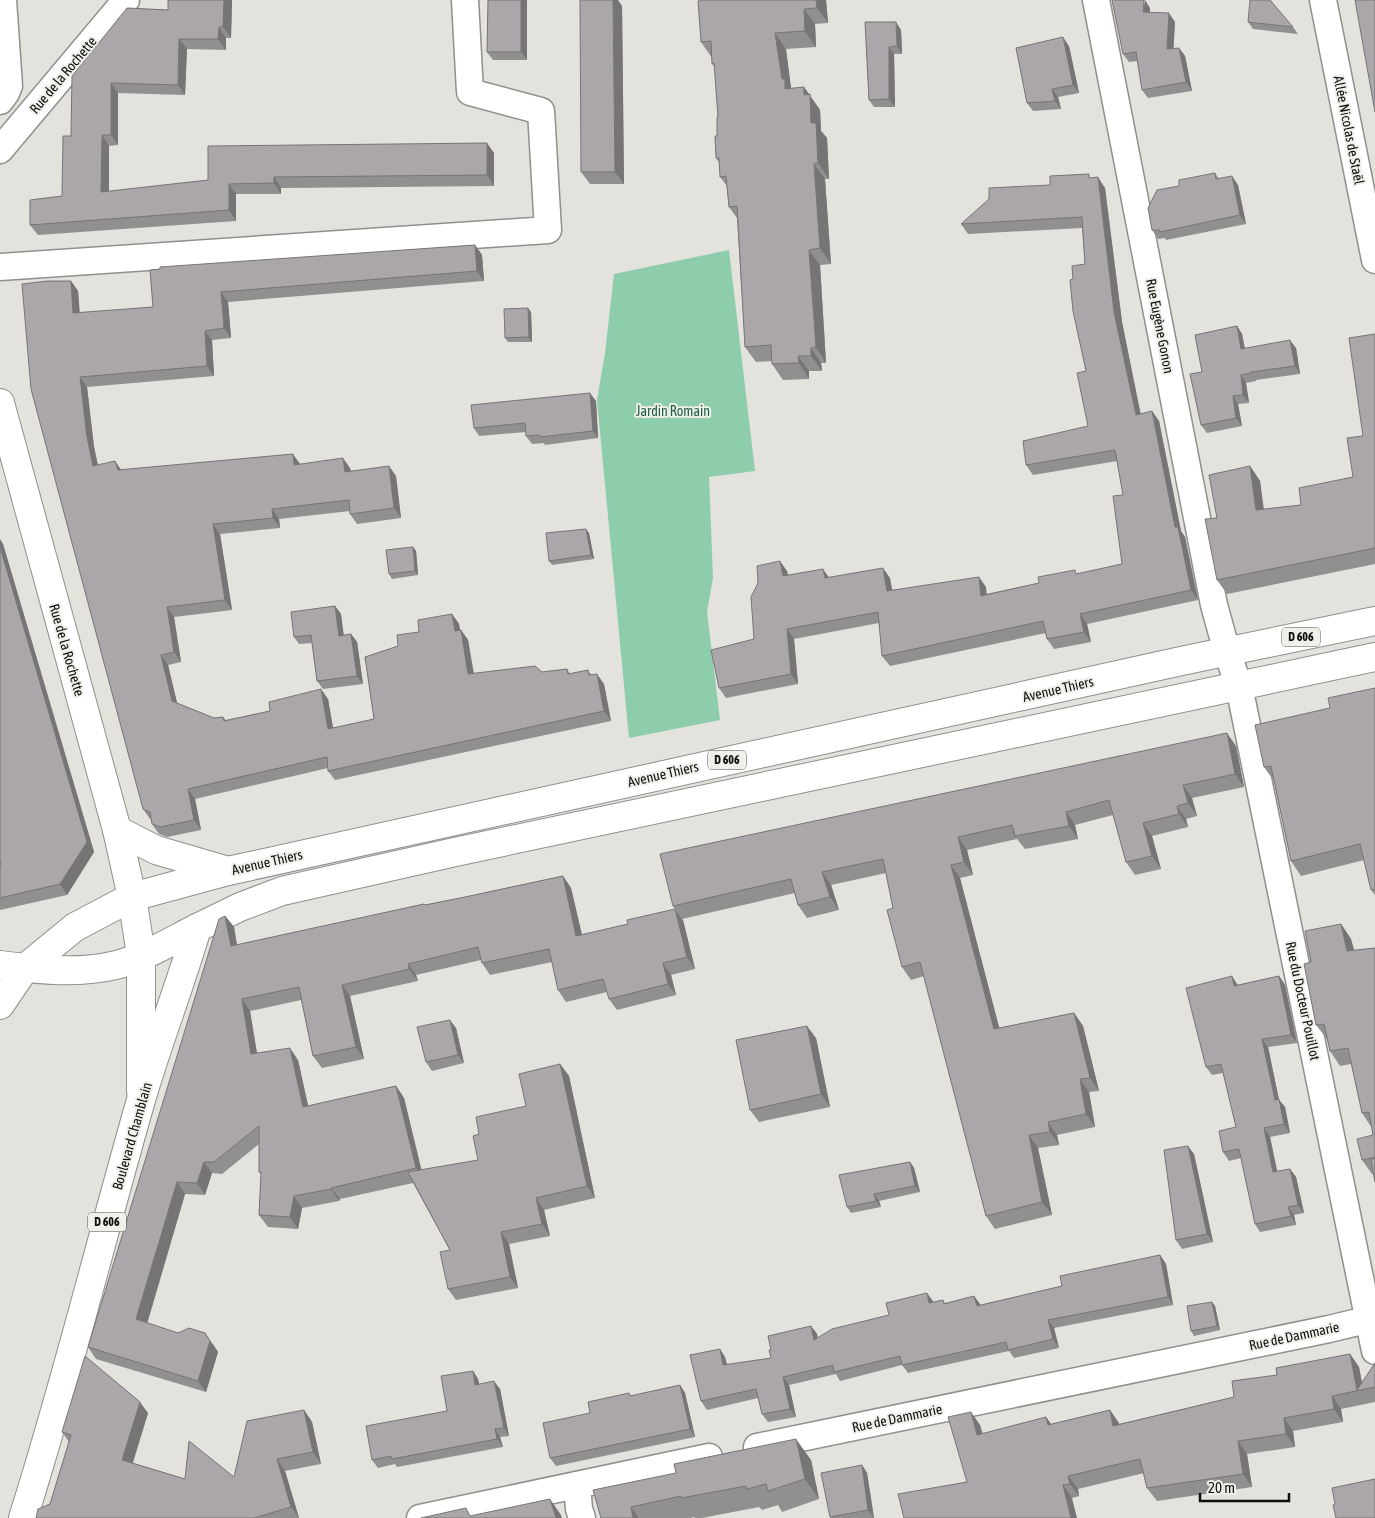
<svg xmlns="http://www.w3.org/2000/svg" width="1375" height="1518" viewBox="0 0 1375 1518" font-family="'Asap Condensed',sans-serif">
<rect width="100%" height="100%" fill="#e3e2dd"/>
<polygon fill="#8ecdac" points="729,250 755,471 709,477 713,578 707,612 720,720 629,738 597,400 605,353 614,274"/>
<g fill="none" stroke-linecap="round" stroke-linejoin="round">
<defs>
<g id="minor">
<polyline points="1096,0 1214,605 1227,652 1239,686 1375,1351"/>
<polyline points="1323,0 1375,260"/>
<polyline points="0,101 6,93 9,86 3,0"/>
<polyline points="0,150 126,0"/>
<polyline points="0,267 548,230 541,111 470,92 465,0"/>
<polyline points="757,1447 1329,1329 1375,1318"/>
<polyline points="577,1485 579,1509 582,1518"/>
<polyline points="420,1518 709,1457"/>
</g>
<g id="secondary">
<polyline points="0,403 117,830 132,897 141,955 141,1091"/>
<polyline points="117,830 156,850 228,871"/>
<path d="M0,965C38,970 79,974 116,965C144,958 171,941 197,928"/>
</g>
<g id="primary">
<polyline points="0,1005 25,968 75,927 132,897 228,871 1186,660 1375,621"/>
<path d="M23,1518C67,1380 101,1239 141,1100C158,1042 180,986 197,928L240,907L282,891L455,852L1375,657"/>
</g>
</defs>
<use href="#minor" stroke="#908f8b" stroke-width="29"/>
<use href="#secondary" stroke="#908f8b" stroke-width="30"/>
<use href="#primary" stroke="#908f8b" stroke-width="30"/>
<use href="#minor" stroke="#fff" stroke-width="26"/>
<use href="#secondary" stroke="#fff" stroke-width="28"/>
<use href="#primary" stroke="#fff" stroke-width="28"/>
</g>
<g fill="#928f91">
<polygon points="232,0 231,38 226,38 226,50 187,49 185,95 118,93 118,145 109,146 109,191 494,153 494,186 281,188 281,194 236,194 236,221 38,235 30,225 62,196 71,136 127,8 168,10"/>
<polygon points="488,0 527,60 493,60 487,52"/>
<polygon points="826,0 828,23 815,24 816,47 786,49 791,88 804,87 820,110 821,131 827,138 829,179 825,179 831,264 820,265 826,363 821,363 822,371 809,371 809,379 783,380 772,364 772,361 756,362 745,347 737,218 729,207 727,186 720,177 720,164 716,158 718,117 715,67 712,64 712,58 701,42"/>
<polygon points="622,6 624,184 590,184 581,172"/>
<polygon points="1150,8 1150,12 1175,22 1173,48 1179,48 1185,56 1192,91 1148,98 1142,90 1137,61 1129,62 1123,54"/>
<polygon points="865,22 901,30 902,54 894,54 895,107 874,107 869,100"/>
<polygon points="1248,22 1293,27 1298,34 1253,29"/>
<polygon points="1069,46 1079,93 1058,97 1061,109 1033,111 1027,103"/>
<polygon points="1215,173 1219,179 1238,185 1246,224 1166,240 1165,238 1158,239 1152,230 1179,186"/>
<polygon points="1092,178 1105,188 1122,322 1140,414 1152,411 1159,421 1181,531 1185,537 1198,600 1087,624 1091,642 1054,649 1047,639 1046,633 890,666 882,656 879,623 794,639 798,684 726,698 719,688 754,639 787,571 788,575 829,577 890,578 892,590 986,587 986,594 1039,583 1078,574 1122,564 1123,495 1117,461 1033,475 1026,465 1088,426 1086,371 1073,279 1085,264 1082,228 968,234 961,224 1050,185"/>
<polygon points="475,245 482,255 484,281 228,302 231,338 212,340 214,376 87,387 94,447 98,465 122,470 300,464 350,468 351,471 396,476 401,518 357,524 350,514 350,511 279,519 280,528 220,534 232,610 174,617 181,662 168,665 177,703 214,718 223,717 226,720 328,699 333,728 374,719 398,646 419,632 452,614 459,624 460,630 461,630 468,640 474,673 542,672 567,669 570,674 588,670 591,675 604,684 611,721 335,780 328,771 328,768 195,799 201,830 167,837 159,834 152,824 152,820 150,819 143,809 47,281 71,281 78,291 80,313 153,307 150,270"/>
<polygon points="531,312 532,342 508,342 505,338"/>
<polygon points="1237,326 1242,334 1245,348 1296,348 1300,374 1256,380 1256,381 1246,383 1249,403 1238,404 1242,426 1207,433 1201,425 1202,372"/>
<polygon points="1375,334 1375,564 1227,594 1217,580 1217,518 1250,466 1260,481 1264,509 1301,505 1353,477 1363,436"/>
<polygon points="596,401 598,438 545,445 544,443 532,444 526,436 526,432 479,436 474,428"/>
<polygon points="589,533 594,559 552,565 549,561"/>
<polygon points="3,544 94,852 67,895 0,910 0,866 1,866"/>
<polygon points="413,547 416,551 418,575 392,579 389,574"/>
<polygon points="335,606 341,614 343,635 351,634 357,642 363,684 323,689 317,681 312,643 299,644 294,637"/>
<polygon points="1375,688 1375,895 1371,890 1364,860 1301,876 1291,861 1274,781 1264,767 1330,708"/>
<polygon points="1236,746 1244,787 1192,798 1197,816 1186,819 1188,827 1152,836 1161,869 1135,875 1126,862 1113,815 1075,825 1078,839 1025,849 1017,839 967,850 973,875 960,878 999,1028 1074,1013 1083,1026 1099,1091 1089,1092 1095,1127 1057,1135 1059,1145 1038,1148 1052,1215 995,1229 986,1216 924,976 911,980 902,967 893,908 886,873 831,885 839,910 807,918 798,905 795,893 682,919 673,906"/>
<polygon points="563,876 571,888 582,935 683,920 695,969 671,975 676,995 617,1010 609,999 607,992 566,1002 558,990 552,962 490,975 482,963 481,960 416,975 418,981 350,996 364,1059 322,1068 313,1056 301,1000 250,1011 257,1053 298,1060 308,1106 396,1086 404,1098 421,1170 478,1160 479,1134 526,1106 560,1064 569,1076 595,1198 544,1210 550,1236 509,1244 518,1288 456,1300 448,1289 450,1250 413,1183 340,1199 339,1201 302,1208 298,1229 268,1227 259,1215 261,1174 259,1172 259,1144 222,1174 212,1173 205,1195 185,1194 147,1323 213,1344 218,1352 206,1392 96,1359 88,1347 225,916 234,927 237,945 424,904 425,905 465,897"/>
<polygon points="1341,924 1351,939 1354,950 1375,948 1375,1182 1373,1174 1372,1174 1362,1160 1373,1135 1372,1128 1362,1113 1351,1064 1340,1066 1330,1051 1327,1039 1316,1025 1311,962"/>
<polygon points="1279,976 1285,985 1297,1043 1268,1047 1279,1100 1285,1107 1290,1133 1270,1137 1277,1171 1290,1169 1296,1177 1304,1213 1294,1215 1296,1225 1260,1232 1255,1224 1241,1158 1229,1161 1223,1152 1236,1127 1223,1073 1212,1075 1206,1067 1237,984 1238,985"/>
<polygon points="456,1028 464,1063 432,1071 426,1062"/>
<polygon points="816,1038 830,1107 759,1122 750,1110"/>
<polygon points="1194,1154 1213,1242 1182,1249 1176,1240"/>
<polygon points="910,1162 914,1168 920,1192 879,1201 881,1207 851,1213 847,1207"/>
<polygon points="1160,1255 1166,1264 1173,1305 1054,1328 1059,1348 1014,1358 1009,1351 908,1373 902,1365 840,1381 836,1374 789,1385 796,1417 768,1422 762,1414 758,1398 707,1410 701,1401 725,1357 727,1365 771,1358 771,1350 811,1326 817,1334 818,1338 933,1301 933,1302 943,1300 945,1303 974,1296 980,1305 1062,1286"/>
<polygon points="1215,1306 1220,1330 1194,1336 1191,1331"/>
<polygon points="1350,1354 1359,1367 1362,1382 1375,1363 1375,1402 1341,1409 1343,1422 1293,1431 1295,1447 1247,1454 1252,1487 1157,1501 1147,1488 1144,1473 1078,1489 1079,1496 1072,1498 967,1482 980,1425 983,1434 1046,1417 1051,1424 1110,1410 1119,1424 1234,1397 1277,1375"/>
<polygon points="473,1371 478,1379 479,1384 500,1389 509,1436 500,1437 503,1447 397,1467 395,1464 378,1468 372,1460 447,1411"/>
<polygon points="680,1385 685,1393 695,1437 556,1466 550,1458 590,1413 631,1396"/>
<polygon points="304,1410 312,1422 321,1464 285,1471 299,1518 36,1518 50,1504 69,1442 62,1432 148,1413 133,1463 185,1479 234,1477"/>
<polygon points="811,1460 819,1499 782,1512 778,1505 762,1510 759,1507 702,1518 695,1518 694,1517 691,1518 601,1518 593,1490"/>
<polygon points="862,1465 867,1473 874,1518 831,1518 830,1517"/>
</g>
<g fill="#777476">
<polygon points="224,0 232,0 231,38 223,27"/>
<polygon points="521,0 527,0 527,60 521,52"/>
<polygon points="613,0 618,0 622,6 624,184 615,172"/>
<polygon points="816,0 826,0 828,23 817,8"/>
<polygon points="1145,0 1150,8 1149,20 1143,12"/>
<polygon points="804,9 815,24 816,47 805,31"/>
<polygon points="1169,13 1175,22 1173,58 1167,49"/>
<polygon points="896,22 901,30 902,54 897,46"/>
<polygon points="219,27 226,38 226,50 218,39"/>
<polygon points="775,33 786,49 791,88 785,89 782,79"/>
<polygon points="1063,37 1069,46 1079,93 1073,85"/>
<polygon points="179,39 187,49 185,95 178,85"/>
<polygon points="889,47 894,54 895,107 889,99"/>
<polygon points="1179,48 1185,56 1192,91 1186,82"/>
<polygon points="111,83 118,93 118,145 111,135"/>
<polygon points="804,87 820,110 821,131 827,138 829,179 818,163 811,123 804,95"/>
<polygon points="1052,89 1058,97 1061,109 1055,101"/>
<polygon points="102,135 109,146 109,202 101,192"/>
<polygon points="487,143 494,153 494,186 487,175"/>
<polygon points="814,164 825,179 831,264 820,248"/>
<polygon points="1232,176 1238,185 1246,224 1240,215"/>
<polygon points="274,177 281,188 281,194 274,183"/>
<polygon points="1098,177 1105,188 1122,322 1143,425 1136,415 1114,312"/>
<polygon points="229,184 236,194 236,221 229,210"/>
<polygon points="475,245 482,255 484,281 477,271"/>
<polygon points="809,250 820,265 826,363 816,347"/>
<polygon points="71,281 78,291 80,323 73,313"/>
<polygon points="221,292 228,302 231,338 224,328"/>
<polygon points="528,308 531,312 532,342 529,337"/>
<polygon points="1237,326 1242,334 1246,357 1241,349"/>
<polygon points="205,331 212,340 214,376 207,366"/>
<polygon points="1290,340 1296,348 1300,374 1295,366"/>
<polygon points="811,348 821,363 822,371 811,356"/>
<polygon points="798,356 809,371 809,379 799,363"/>
<polygon points="1241,375 1246,383 1249,403 1243,395"/>
<polygon points="80,377 87,387 94,447 100,476 93,466 87,437"/>
<polygon points="590,393 596,401 598,438 593,431"/>
<polygon points="1233,396 1238,404 1242,426 1236,418"/>
<polygon points="1152,411 1159,421 1181,531 1185,537 1198,600 1191,590 1175,527"/>
<polygon points="293,454 300,464 294,465"/>
<polygon points="343,458 350,468 352,482 345,472"/>
<polygon points="115,461 122,471 118,470"/>
<polygon points="389,466 396,476 401,518 394,508"/>
<polygon points="1250,466 1260,481 1265,524 1256,510"/>
<polygon points="272,509 279,519 280,528 273,518"/>
<polygon points="213,524 220,534 232,610 225,600"/>
<polygon points="586,529 589,533 594,559 591,555"/>
<polygon points="0,539 3,544 94,852 67,895 60,884 0,547"/>
<polygon points="413,547 416,551 418,575 415,571"/>
<polygon points="780,561 787,571 790,586 783,576"/>
<polygon points="883,568 890,578 894,601 887,591"/>
<polygon points="823,569 830,579 825,578"/>
<polygon points="979,577 986,587 988,606 981,596"/>
<polygon points="335,606 341,614 345,644 339,636"/>
<polygon points="167,607 174,617 181,662 174,652"/>
<polygon points="452,614 459,624 462,641 455,631"/>
<polygon points="1080,614 1087,624 1091,642 1084,632"/>
<polygon points="787,629 794,639 798,684 791,674"/>
<polygon points="461,630 468,640 475,684 468,674"/>
<polygon points="351,634 357,642 363,684 357,676"/>
<polygon points="161,655 168,665 179,711 172,701"/>
<polygon points="597,674 604,684 611,721 604,711"/>
<polygon points="321,689 328,699 335,739 328,729"/>
<polygon points="1227,733 1236,746 1244,787 1235,774"/>
<polygon points="1183,785 1192,798 1197,816 1188,803"/>
<polygon points="188,789 195,799 201,830 194,820"/>
<polygon points="1177,806 1186,819 1188,827 1179,814"/>
<polygon points="1066,812 1075,825 1078,839 1069,826"/>
<polygon points="1143,823 1152,836 1161,869 1152,856"/>
<polygon points="958,837 967,850 973,875 964,862"/>
<polygon points="951,865 960,878 1003,1042 994,1029"/>
<polygon points="822,872 831,885 839,910 830,897"/>
<polygon points="563,876 571,888 585,948 576,936"/>
<polygon points="675,909 683,920 695,969 687,957"/>
<polygon points="225,916 234,927 239,958 231,946"/>
<polygon points="1341,924 1351,939 1358,966 1347,951"/>
<polygon points="663,963 671,975 676,995 668,984"/>
<polygon points="408,964 416,975 418,981 409,969"/>
<polygon points="1232,976 1237,984 1240,995 1234,986"/>
<polygon points="1279,976 1285,985 1297,1043 1291,1035"/>
<polygon points="342,985 350,996 364,1059 356,1047"/>
<polygon points="242,999 250,1011 259,1066 251,1054"/>
<polygon points="1074,1013 1083,1026 1099,1091 1090,1078"/>
<polygon points="450,1020 456,1028 464,1063 458,1055"/>
<polygon points="807,1026 816,1038 830,1107 821,1094"/>
<polygon points="1262,1039 1268,1047 1279,1100 1285,1107 1290,1133 1284,1124 1275,1100"/>
<polygon points="290,1048 298,1060 311,1119 303,1107"/>
<polygon points="560,1064 569,1076 595,1198 587,1186"/>
<polygon points="1080,1079 1089,1092 1095,1127 1086,1114"/>
<polygon points="396,1086 404,1098 424,1180 416,1168"/>
<polygon points="1048,1122 1057,1135 1059,1145 1050,1132"/>
<polygon points="1264,1128 1270,1137 1279,1180 1273,1172"/>
<polygon points="1029,1135 1038,1148 1052,1215 1042,1202"/>
<polygon points="1188,1146 1194,1154 1213,1242 1207,1234"/>
<polygon points="204,1162 212,1173 205,1195 197,1183"/>
<polygon points="910,1162 914,1168 920,1192 915,1186"/>
<polygon points="1290,1169 1296,1177 1304,1213 1298,1205"/>
<polygon points="177,1182 185,1194 145,1331 136,1319"/>
<polygon points="331,1188 340,1199 339,1201 331,1189"/>
<polygon points="874,1194 879,1201 881,1207 876,1201"/>
<polygon points="294,1196 302,1208 298,1229 290,1217"/>
<polygon points="536,1198 544,1210 550,1236 542,1224"/>
<polygon points="1288,1207 1294,1215 1296,1225 1291,1216"/>
<polygon points="501,1232 509,1244 518,1288 510,1277"/>
<polygon points="1160,1255 1166,1264 1173,1305 1168,1297"/>
<polygon points="927,1293 933,1301 935,1311 929,1303"/>
<polygon points="974,1296 980,1304 983,1314 977,1306"/>
<polygon points="1212,1302 1215,1306 1220,1330 1217,1326"/>
<polygon points="1048,1320 1054,1328 1059,1348 1053,1339"/>
<polygon points="811,1326 817,1334 820,1348 814,1340"/>
<polygon points="205,1333 218,1352 206,1392 198,1381"/>
<polygon points="720,1349 725,1357 729,1373 723,1365"/>
<polygon points="1350,1354 1359,1367 1363,1390 1357,1390"/>
<polygon points="473,1371 478,1379 481,1393 475,1385"/>
<polygon points="783,1377 789,1385 796,1417 790,1409"/>
<polygon points="494,1381 500,1389 509,1436 504,1428"/>
<polygon points="680,1385 685,1393 695,1437 690,1429"/>
<polygon points="1332,1396 1341,1409 1343,1422 1334,1409"/>
<polygon points="140,1402 148,1413 130,1471 122,1460"/>
<polygon points="304,1410 312,1422 321,1464 313,1452"/>
<polygon points="1110,1410 1119,1423 1122,1439 1113,1426"/>
<polygon points="971,1412 980,1425 986,1448 977,1435"/>
<polygon points="1046,1417 1055,1430 1048,1425"/>
<polygon points="1284,1418 1293,1431 1295,1447 1286,1434"/>
<polygon points="495,1429 500,1437 503,1447 497,1439"/>
<polygon points="796,1439 811,1460 819,1499 805,1479"/>
<polygon points="1238,1441 1247,1454 1252,1487 1243,1474"/>
<polygon points="277,1459 285,1471 299,1518 291,1507"/>
<polygon points="862,1465 867,1473 874,1518 868,1510"/>
<polygon points="1068,1476 1078,1489 1079,1496 1070,1484"/>
<polygon points="1063,1485 1072,1498 1077,1518 1071,1518"/>
<polygon points="550,1499 561,1515 562,1518 556,1518"/>
<polygon points="631,1507 639,1518 633,1518"/>
</g>
<g fill="#aaa6a9" stroke="#777476">
<polygon points="168,0 224,0 223,27 219,27 218,39 179,39 178,85 111,83 111,135 102,135 101,192 208,180 208,146 487,143 487,175 274,177 274,183 229,184 229,210 30,225 30,200 62,196 63,136 71,136 72,76 127,8 168,10"/>
<polygon points="488,0 521,0 521,52 487,52"/>
<polygon points="580,0 613,0 615,172 581,172"/>
<polygon points="703,0 816,0 817,8 804,9 805,31 775,33 782,79 785,79 785,89 804,87 804,95 810,94 811,123 816,123 818,163 814,164 820,248 809,250 816,347 811,348 811,356 798,356 799,363 772,364 771,345 745,347 737,206 729,207 726,176 720,177 719,158 716,158 715,136 717,136 717,117 718,117 714,63 712,64 711,41 701,42 698,1"/>
<polygon points="1112,0 1144,0 1143,12 1169,13 1167,49 1179,48 1186,82 1142,90 1136,52 1123,54"/>
<polygon points="1250,0 1270,0 1293,27 1248,22"/>
<polygon points="1355,0 1375,0 1375,112"/>
<polygon points="865,22 896,22 897,46 889,47 889,99 869,100"/>
<polygon points="1063,37 1073,85 1052,89 1055,101 1027,103 1016,48"/>
<polygon points="1215,173 1216,179 1232,176 1240,215 1160,232 1160,230 1152,230 1148,208 1157,190 1179,186 1179,180"/>
<polygon points="1089,174 1089,178 1098,177 1114,312 1136,415 1152,411 1175,527 1178,527 1191,590 1080,614 1084,632 1047,639 1043,621 882,656 878,612 787,629 791,674 719,688 711,650 754,639 751,597 758,583 757,566 780,561 783,576 823,569 825,578 883,568 887,591 979,577 981,596 1039,583 1038,577 1075,570 1076,574 1122,564 1113,496 1123,495 1115,450 1026,465 1023,441 1088,426 1077,373 1086,371 1073,311 1070,280 1073,279 1072,266 1085,264 1082,217 961,224 989,199 989,188 1050,185 1050,176"/>
<polygon points="475,245 477,271 221,292 224,328 205,331 207,366 80,377 87,437 93,466 115,461 118,470 293,454 294,465 343,458 345,472 389,466 394,508 350,514 349,500 272,509 273,518 213,524 225,600 167,607 174,652 161,655 172,701 214,718 223,717 224,721 270,711 269,702 321,689 328,729 374,719 365,657 398,646 397,635 419,632 418,620 452,614 455,631 461,630 468,674 535,666 542,672 567,669 568,674 588,670 589,675 597,674 604,711 328,771 327,757 188,789 194,820 160,827 152,824 150,812 143,809 31,389 22,284 47,281 71,281 73,313 153,307 150,270 160,269 160,267"/>
<polygon points="528,308 529,337 505,338 504,309"/>
<polygon points="1237,326 1241,349 1290,340 1295,366 1251,372 1251,373 1241,375 1243,395 1233,396 1236,418 1201,425 1190,374 1202,372 1195,335"/>
<polygon points="1375,334 1375,548 1217,580 1205,519 1217,518 1209,475 1250,466 1256,510 1301,505 1299,488 1353,477 1347,438 1363,436 1349,338"/>
<polygon points="590,393 593,431 540,437 539,435 526,436 525,423 474,428 471,405"/>
<polygon points="586,529 591,555 549,561 546,533"/>
<polygon points="0,547 87,842 60,884 0,898 0,866 1,866 0,859"/>
<polygon points="413,547 415,571 389,574 386,550"/>
<polygon points="335,606 339,636 351,634 357,676 317,681 311,635 294,637 291,612"/>
<polygon points="1375,688 1375,889 1371,890 1360,844 1291,861 1271,766 1264,767 1255,725 1330,708 1328,698"/>
<polygon points="1227,733 1235,774 1183,785 1188,803 1177,806 1179,814 1143,823 1152,856 1126,862 1109,800 1066,812 1069,826 1015,836 1012,825 958,837 964,862 951,865 994,1029 1074,1013 1090,1078 1080,1079 1086,1114 1048,1122 1050,1132 1029,1135 1042,1202 986,1216 920,962 902,967 887,910 893,908 883,859 822,872 830,897 798,905 791,879 673,906 660,854"/>
<polygon points="563,876 576,936 628,924 627,920 675,909 687,957 663,963 668,984 609,999 603,979 558,990 549,949 482,963 478,947 408,964 409,969 342,985 356,1047 313,1056 299,987 242,999 251,1054 290,1048 303,1107 396,1086 416,1168 331,1188 331,1189 294,1196 290,1217 259,1215 261,1172 259,1172 259,1126 214,1162 204,1162 197,1183 177,1182 136,1319 178,1333 189,1328 205,1333 210,1341 198,1381 88,1347 219,919 225,916 231,946 424,904 425,905 465,897"/>
<polygon points="1341,924 1347,951 1375,948 1375,1157 1362,1160 1357,1139 1373,1135 1369,1112 1362,1113 1348,1048 1330,1051 1324,1024 1316,1025 1304,964 1311,962 1305,931"/>
<polygon points="1232,976 1234,986 1279,976 1291,1035 1262,1039 1275,1100 1279,1099 1284,1124 1264,1128 1273,1172 1290,1169 1298,1205 1288,1207 1291,1216 1255,1224 1239,1149 1223,1152 1219,1131 1236,1127 1221,1064 1206,1067 1186,988"/>
<polygon points="450,1020 458,1055 426,1062 417,1027"/>
<polygon points="807,1026 821,1094 750,1110 736,1040"/>
<polygon points="560,1064 587,1186 536,1198 542,1224 501,1232 510,1277 448,1289 440,1252 450,1250 408,1172 478,1160 473,1136 479,1134 476,1117 526,1106 519,1074"/>
<polygon points="1188,1146 1207,1234 1176,1240 1164,1150"/>
<polygon points="1375,1158 1375,1182 1371,1160"/>
<polygon points="910,1162 915,1186 874,1194 876,1201 847,1207 839,1175"/>
<polygon points="1160,1255 1168,1297 1048,1320 1053,1339 1008,1350 1006,1342 902,1365 900,1356 834,1372 833,1365 783,1377 790,1409 762,1414 756,1389 701,1401 690,1355 720,1349 723,1365 771,1358 769,1350 771,1350 768,1336 811,1326 814,1340 832,1329 889,1315 886,1303 927,1293 929,1303 943,1300 944,1304 974,1296 977,1306 1062,1286 1060,1276"/>
<polygon points="1212,1302 1217,1326 1191,1331 1187,1306"/>
<polygon points="1350,1354 1357,1390 1375,1363 1375,1387 1332,1396 1334,1409 1284,1418 1286,1434 1238,1441 1243,1474 1147,1488 1140,1459 1068,1476 1070,1484 1063,1485 1071,1518 904,1518 898,1494 967,1482 948,1417 971,1412 977,1435 1046,1417 1048,1425 1110,1410 1113,1426 1234,1397 1232,1381 1277,1375 1276,1368"/>
<polygon points="85,1356 140,1402 122,1460 185,1479 189,1441 234,1477 247,1421 304,1410 313,1452 277,1459 291,1507 254,1518 36,1518 38,1509 50,1504 71,1435 62,1432"/>
<polygon points="473,1371 475,1385 494,1381 504,1428 495,1429 497,1439 392,1459 391,1456 372,1460 366,1426 447,1411 441,1376"/>
<polygon points="680,1385 690,1429 550,1458 543,1423 590,1413 588,1402 629,1393 630,1396"/>
<polygon points="796,1439 805,1479 768,1491 766,1484 747,1489 746,1486 681,1498 681,1496 631,1507 633,1518 601,1518 593,1490 676,1473 674,1464"/>
<polygon points="862,1465 868,1510 830,1517 821,1473"/>
<polygon points="1375,1479 1375,1518 1336,1518 1333,1505 1335,1504 1332,1488"/>
<polygon points="550,1499 556,1518 421,1518 466,1508 470,1516"/>
</g>
<g text-anchor="middle" dominant-baseline="central" stroke-width="4" stroke-linejoin="round" paint-order="stroke">
<g fill="#f0efea" stroke="#52524f" stroke-width="1">
<rect x="1282" y="627.5" width="38" height="19" rx="4"/>
<rect x="708" y="750.5" width="38" height="19" rx="4"/>
<rect x="88" y="1212.5" width="38" height="19" rx="4"/>
</g>
<g font-size="12" font-weight="bold" fill="#0f0f0d">
<text x="1301" y="637">D 606</text>
<text x="727" y="760">D 606</text>
<text x="107" y="1222">D 606</text>
</g>
<g font-size="14" fill="#0f0f0d" stroke="#f0efea">
<text transform="translate(63 75) rotate(-50)">Rue de la Rochette</text>
<text transform="translate(1349 130) rotate(79)">Allée Nicolas de Staël</text>
<text transform="translate(1160 326) rotate(79)">Rue Eugène Gonon</text>
<text transform="translate(67 650) rotate(74)">Rue de la Rochette</text>
<text transform="translate(1058 689) rotate(-13)">Avenue Thiers</text>
<text transform="translate(663 774) rotate(-13)">Avenue Thiers</text>
<text transform="translate(267 862) rotate(-13)">Avenue Thiers</text>
<text transform="translate(1303 1001) rotate(78)">Rue du Docteur Pouillot</text>
<text transform="translate(132 1136) rotate(-74)">Boulevard Chamblain</text>
<text transform="translate(1294 1336) rotate(-12)">Rue de Dammarie</text>
<text transform="translate(897 1418) rotate(-12)">Rue de Dammarie</text>
</g>
<g font-size="14" fill="#1f5f43" stroke="#f0efea">
<text x="673" y="411">Jardin Romain</text>
</g>
</g>
<path d="M1200 1493v8h89v-8" fill="none" stroke="#0f0f0d" stroke-width="2.5"/>
<text x="1208" y="1493" font-size="15" fill="#0f0f0d" stroke="#f0efea" stroke-width="4" paint-order="stroke">20 m</text>
</svg>
